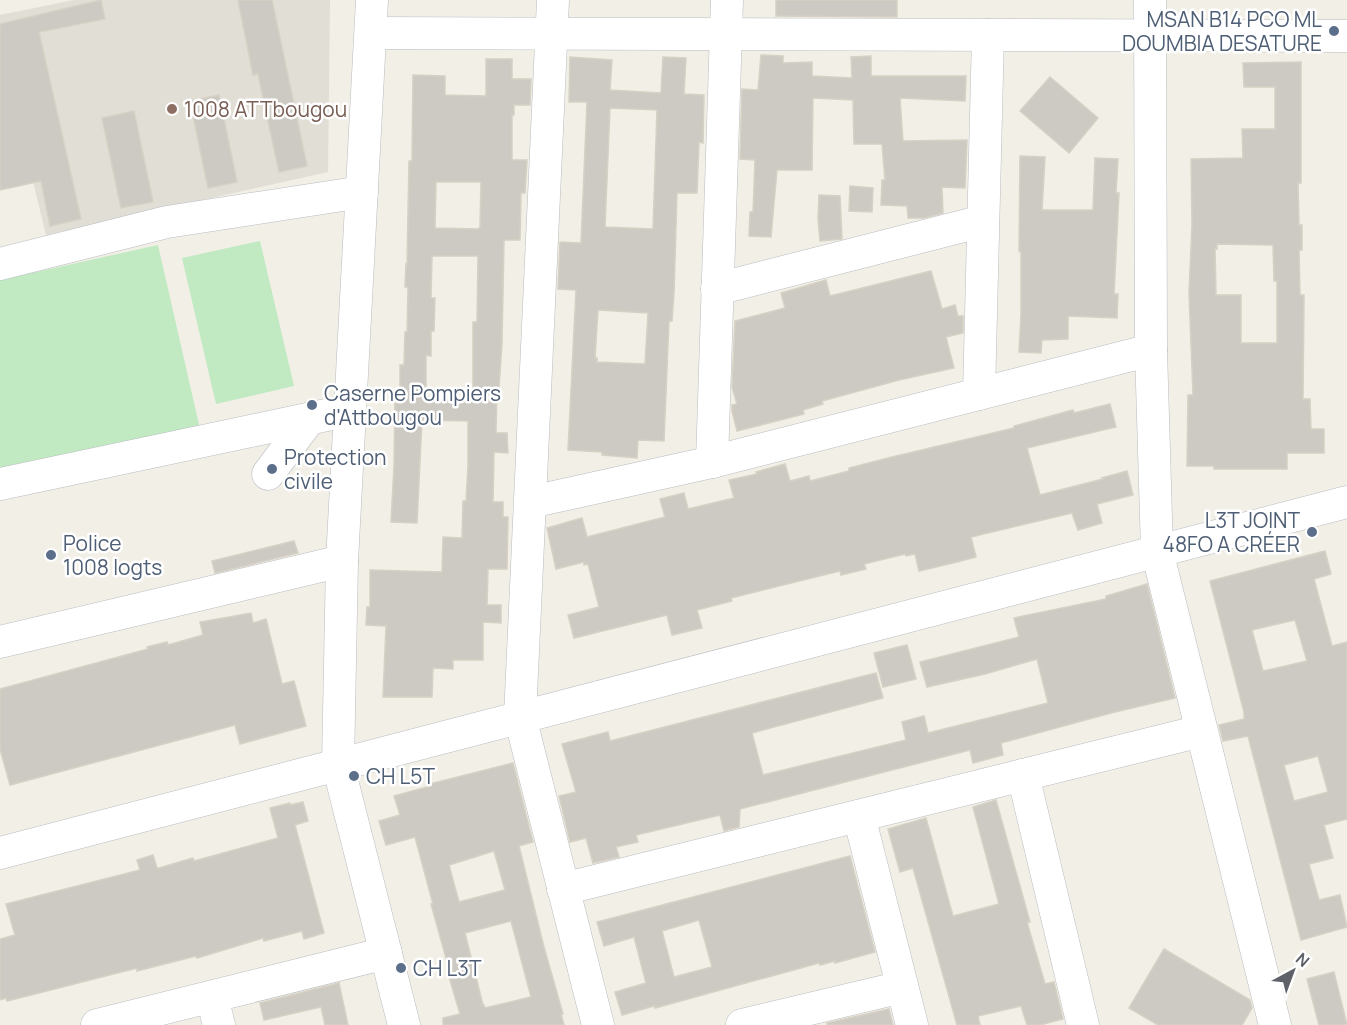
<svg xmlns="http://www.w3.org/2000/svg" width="1347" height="1025" viewBox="0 0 1347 1025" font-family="Manrope,sans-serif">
<rect width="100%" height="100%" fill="#f1efe6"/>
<polygon fill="#e1ded5" points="74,0 330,0 328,172 46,235 0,46 0,15"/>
<g fill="#c1eac2">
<polygon points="260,241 294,386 216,404 182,258"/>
<polygon points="158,245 200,429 0,473 0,280"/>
</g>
<g fill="#cccac3" stroke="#d6d1c4" stroke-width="1.5" fill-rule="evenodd">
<polygon points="101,0 105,19 39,32 81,219 50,226 41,181 0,190 0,24"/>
<polygon points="238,0 272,0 307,166 279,172 258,74 253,75"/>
<polygon points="776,0 897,0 897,17 776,16"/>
<polygon points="761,55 783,56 783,63 812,62 812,76 852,78 851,57 871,56 871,76 966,76 965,101 900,98 903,141 967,140 965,188 942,187 943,213 924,218 908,218 907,206 881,205 882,180 885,180 882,144 854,144 853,100 813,98 812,170 777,170 771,237 749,236 750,212 753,212 755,160 740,159 742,89 758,90"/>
<path d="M570,57L612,60L610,90L661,93L663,57L686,58L684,94L704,95L703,143L699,142L697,193H677L674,293L672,321H669L664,441L638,440L637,458L602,455V452L568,450L576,290L558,289L560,242L581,243L587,102H569ZM610,108L657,110L653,229L605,227ZM598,310L648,313L645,364L597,362V358H595Z"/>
<path d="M486,59H512V79H531L530,105H514V115H512V160H527L525,193H521L520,240H504L502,343L499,388H497L496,433H507L508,453L494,452L493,502H503V517H508L507,569H488L487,605H501V623L483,622V660H453V669L433,668L432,697H383L386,626L366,625L367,607H370V570L442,572L443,537L462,538L463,501H466L468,466V421L422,420L417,523L391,522L394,466L395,398H400V365H404L405,332H407L408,287H405L406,264L407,265L409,161H412L413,75L445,76V95L486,96ZM436,182H481L480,227L478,229L435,228ZM432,256H478L477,322H473V399H426V355L431,356V331H434L435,298H431Z"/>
<path d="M1301,62V183H1298L1299,225H1302V250H1299L1300,295H1304L1303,399H1310L1311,429H1324V453H1287V469H1214V466H1187L1188,395H1193L1189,293L1192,225L1191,159L1243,158L1242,129H1275V87H1244L1243,63ZM1217,244L1273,245L1274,281H1277V343H1241V295H1216L1215,249H1217Z"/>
<polygon points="1050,77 1098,118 1069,153 1020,111"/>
<polygon points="219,95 237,182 208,188 190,101"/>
<polygon points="134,111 153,202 121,208 102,118"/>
<polygon points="1020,156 1045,157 1042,210 1093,210 1095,158 1118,159 1116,193 1119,193 1114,294 1118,294 1117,318 1068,316 1068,339 1042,340 1041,353 1019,352 1021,314 1021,252 1019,251"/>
<polygon points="850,186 873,188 872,212 849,211"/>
<polygon points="819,195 840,196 842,239 820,241 818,219"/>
<polygon points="931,271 942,309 955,305 958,316 963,316 963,333 946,337 954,368 899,380 822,401 823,404 803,410 804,414 737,431 732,411 732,405 737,404 732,387 735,321 785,308 781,293 826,280 830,296"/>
<polygon points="1110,404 1116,427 1027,448 1040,495 1103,479 1102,478 1127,471 1133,495 1097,504 1102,523 1078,530 1072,513 971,537 976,557 957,562 919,571 915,554 906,556 905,554 864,564 866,569 841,575 840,571 731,598 732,601 697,610 702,628 672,635 667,615 574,638 568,615 599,607 588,564 584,565 584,562 556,569 547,528 582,518 587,537 665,517 660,499 684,493 688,509 734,498 729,480 757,474 756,472 785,464 790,481 809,476 810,481 849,471 849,468 888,458 1014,428 1014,426 1073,410 1074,413"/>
<polygon points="294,541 298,553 215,573 212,561"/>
<path d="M1325,551L1331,574L1314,579L1332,646L1347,642V819L1324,825L1333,858L1309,864L1319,900L1340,895L1347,927L1301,940L1248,736L1223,741L1219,725L1244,719V712L1210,581ZM1295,620L1307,661L1263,671L1252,630ZM1318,756L1328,792L1294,801L1284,765Z"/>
<polygon points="1147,584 1175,698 1111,713 1001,743 1003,755 973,763 970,750 740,809 739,827 724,831 720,815 636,835 638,842 616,847 619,857 593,863 586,838 570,842 559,796 576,792 562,744 608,732 610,741 876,673 883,698 752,733 763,775 906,740 902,722 924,716 928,733 1048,703 1037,659 985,674 927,687 920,662 1019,637 1014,618 1106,599 1106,596"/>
<polygon points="251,613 253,623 266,619 282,684 294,681 306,726 240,744 235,725 10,785 0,749 0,689 148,649 147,647 167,642 168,645 203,635 200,622"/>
<polygon points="907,645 916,679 883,687 874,653"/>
<path d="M513,763L533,842L519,846L544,947L563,1014H561L564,1025H443V1018L460,1014L447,970L449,969L431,904H433L415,837L386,845L379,821L400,815L394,796L427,787L426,785ZM494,851L505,890L459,902L449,865ZM511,921L531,997L485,1008L484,1005H483L465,933Z"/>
<polygon points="996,800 1030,922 1027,922 1045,984 1054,982 1063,1019 1040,1025 1027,1025 1021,1006 978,1016 980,1025 957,1025 913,868 900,872 888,829 926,818 953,916 999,904 973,807"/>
<polygon points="303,802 308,821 295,825 324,933 304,939 302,931 264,941 263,938 197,958 196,956 137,971 137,968 7,1001 6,998 0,1000 0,939 15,935 6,904 140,870 137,860 153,855 157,868 159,868 193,858 194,861 278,838 270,808 290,803 290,805"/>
<path d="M850,856L875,952L835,963V961L820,965L819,963L655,1008L654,1006L622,1015L615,992L646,983L634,937L604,946L597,922ZM699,920L712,967L674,977L662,931Z"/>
<polygon points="1164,949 1250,1000 1252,1008 1242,1025 1158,1025 1129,1008"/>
<polygon points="1334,972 1347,1025 1319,1025 1307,979"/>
<polygon points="339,983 348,1025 325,1025 321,1007 264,1020 260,1003"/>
<polygon points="889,1009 893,1025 827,1025 827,1023"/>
</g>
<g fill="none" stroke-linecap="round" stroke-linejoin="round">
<defs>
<g id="minor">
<polyline points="372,0 342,561 338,765 404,1025"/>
<polyline points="553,0 520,717 598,1025"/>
<polyline points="1150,0 1151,350 1157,551 1275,1025"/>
<polyline points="371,33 1347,36"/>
<polyline points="0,264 167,222 362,192"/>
<polyline points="717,289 983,221"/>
<polyline points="979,394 988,35"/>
<polyline points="712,462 727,0"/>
<polyline points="268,474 310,418"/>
<polyline points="0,484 350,410"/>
<polyline points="531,502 712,462 1151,350"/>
<polyline points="0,642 342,561"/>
<polyline points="1023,775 1083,1025"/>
<polyline points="859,816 912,1025"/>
<polyline points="0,853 1347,502"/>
<polyline points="563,889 1201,731"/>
<polyline points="212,997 219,1025"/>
<polyline points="97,1025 386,953"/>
<polyline points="742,1025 902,987"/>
</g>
</defs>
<use href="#minor" stroke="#b9bcc1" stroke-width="33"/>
<use href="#minor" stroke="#fff" stroke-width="32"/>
</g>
<g fill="#5c6f8a" stroke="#fff" stroke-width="2">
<circle cx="1334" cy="31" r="6"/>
<circle cx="312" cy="405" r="6"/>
<circle cx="272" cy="469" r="6"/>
<circle cx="1312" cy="532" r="6"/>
<circle cx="51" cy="555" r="6"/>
<circle cx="354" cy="776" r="6"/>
<circle cx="401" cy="968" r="6"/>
</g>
<circle fill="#8d6e63" stroke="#fff" stroke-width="2" cx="172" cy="109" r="6"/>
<g text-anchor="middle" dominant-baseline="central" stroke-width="5" stroke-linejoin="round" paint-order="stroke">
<g font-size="21" fill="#4e5e75" stroke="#fff" text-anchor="start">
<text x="1322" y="19" text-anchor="end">MSAN B14 PCO ML<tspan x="1322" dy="24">DOUMBIA DESATURE</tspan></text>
<text x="324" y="393">Caserne Pompiers<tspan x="324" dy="24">d'Attbougou</tspan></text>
<text x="284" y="457">Protection<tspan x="284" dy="24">civile</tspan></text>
<text x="1300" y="520" text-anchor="end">L3T JOINT<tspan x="1300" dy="24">48FO A CRÉER</tspan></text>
<text x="63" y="543">Police<tspan x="63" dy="24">1008 logts</tspan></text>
<text x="366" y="776">CH L5T</text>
<text x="413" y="968">CH L3T</text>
</g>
<g font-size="21" fill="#785e54" stroke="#fff" text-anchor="start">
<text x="184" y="109">1008 ATTbougou</text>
</g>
</g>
<g transform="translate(1293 971) rotate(41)" stroke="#ffffff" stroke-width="4.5" paint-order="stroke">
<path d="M0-4.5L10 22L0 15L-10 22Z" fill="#5e6268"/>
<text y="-9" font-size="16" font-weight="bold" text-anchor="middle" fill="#5e6268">N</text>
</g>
</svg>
